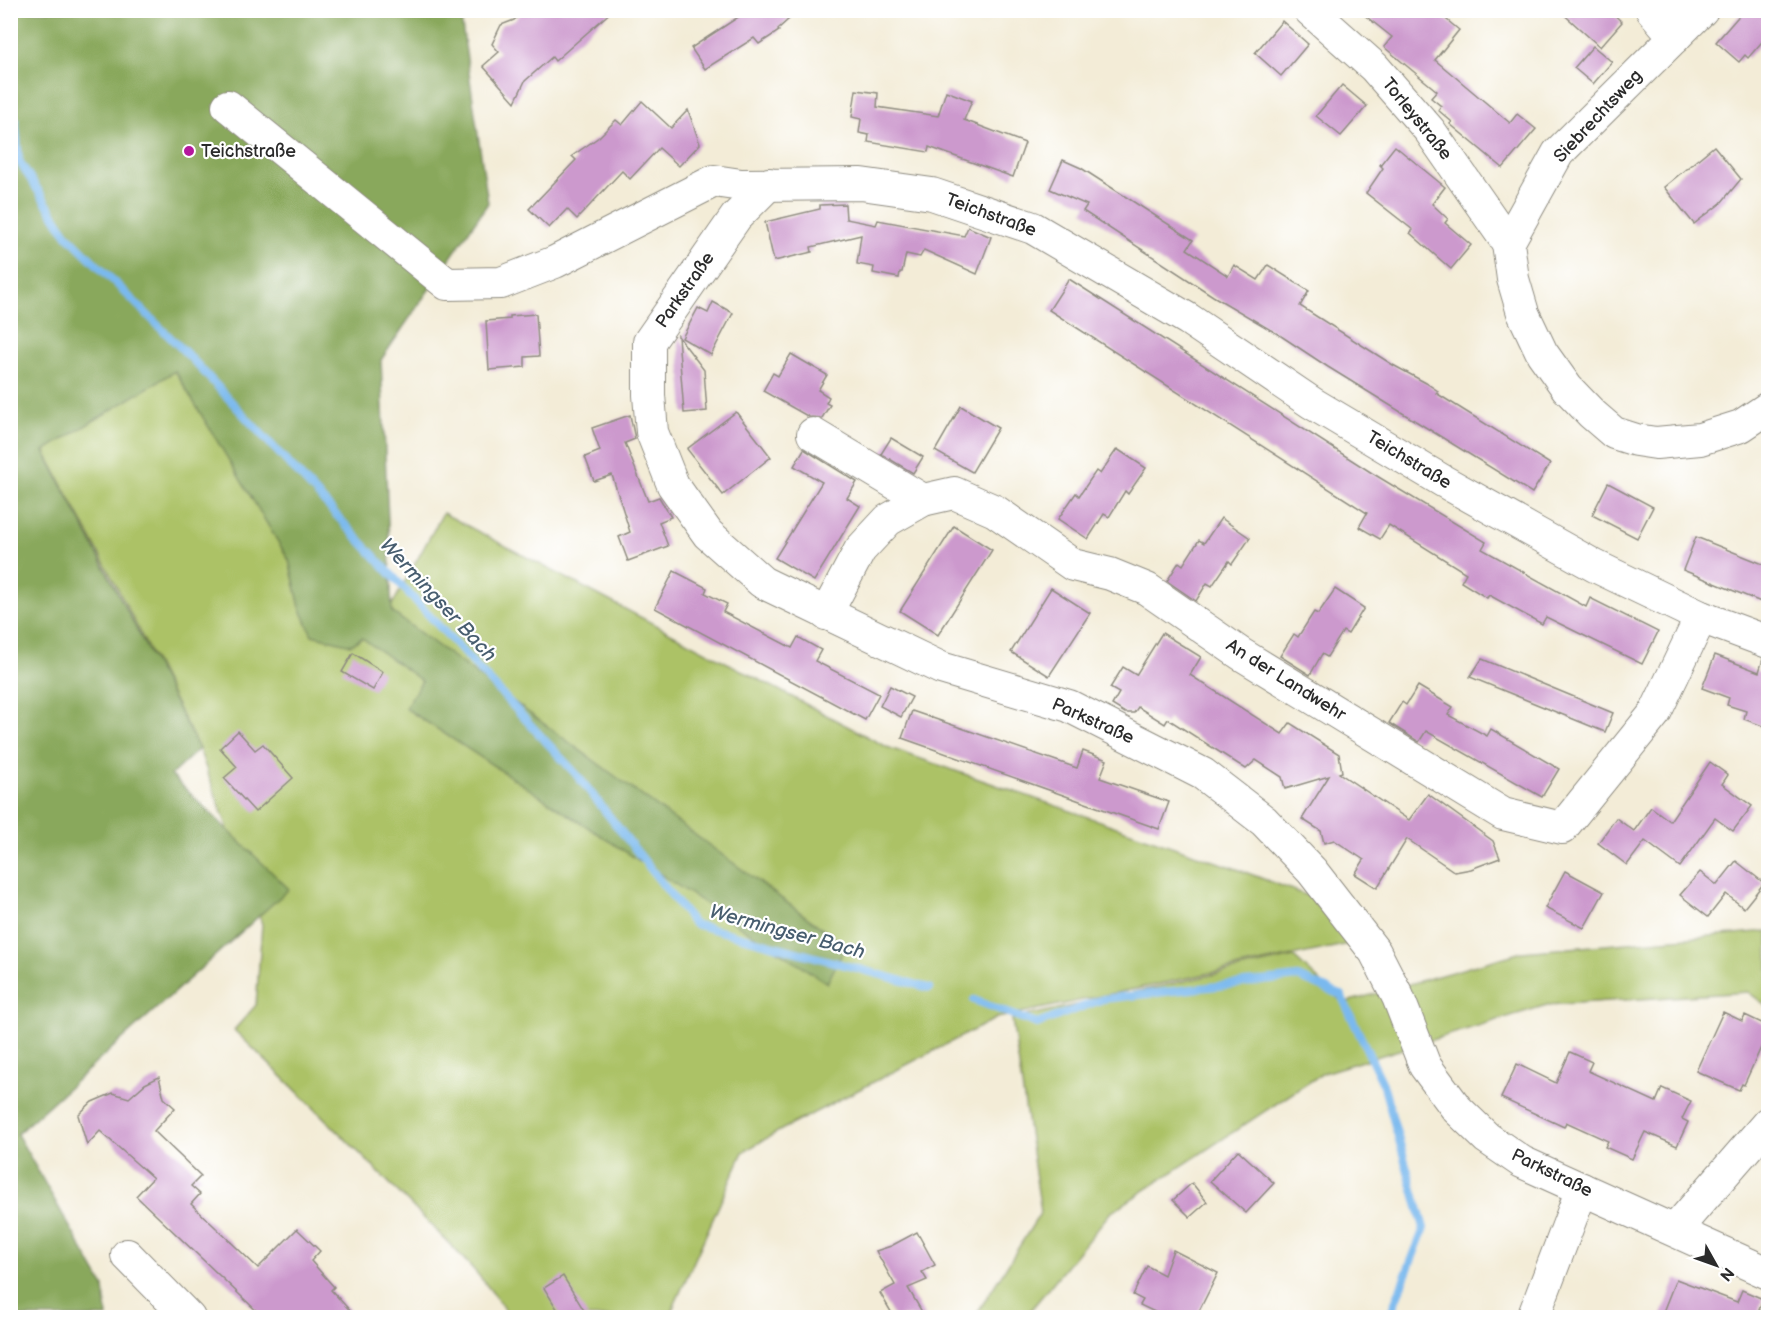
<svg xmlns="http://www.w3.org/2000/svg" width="1779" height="1328" viewBox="0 0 1779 1328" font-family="'Balsamiq Sans',sans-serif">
<rect width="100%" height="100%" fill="#fff"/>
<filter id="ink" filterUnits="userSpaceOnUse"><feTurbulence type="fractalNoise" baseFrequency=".0167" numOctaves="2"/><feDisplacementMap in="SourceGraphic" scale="12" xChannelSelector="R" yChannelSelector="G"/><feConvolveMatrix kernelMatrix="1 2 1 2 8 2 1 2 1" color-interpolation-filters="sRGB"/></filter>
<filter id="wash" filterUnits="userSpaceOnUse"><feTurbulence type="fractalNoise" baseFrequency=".008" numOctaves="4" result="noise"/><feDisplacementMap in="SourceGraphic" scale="24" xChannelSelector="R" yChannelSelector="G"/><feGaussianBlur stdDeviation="1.35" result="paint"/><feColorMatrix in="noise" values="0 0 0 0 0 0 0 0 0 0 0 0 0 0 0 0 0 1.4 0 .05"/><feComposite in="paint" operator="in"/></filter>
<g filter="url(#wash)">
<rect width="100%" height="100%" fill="#f3ecd7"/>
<g fill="#acc266" stroke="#6c7648" stroke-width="1.5">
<path d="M176,370L289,560L300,607L382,623L443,513L887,747L1237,869L1311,897L1349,944L997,1018L781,1130L743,1152L669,1317H509C483,1274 445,1240 410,1204C352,1145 293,1087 234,1030L256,1005L262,924L199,749L116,585L44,450Z"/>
<polygon points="1768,931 1768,1007 1748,992 1547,1005 1323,1073 1110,1213 1025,1317 974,1318 1041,1212 1012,1019 1294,957 1343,1003 1522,952"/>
</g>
<polygon fill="#89a85b" stroke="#5a6a43" stroke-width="1.5" points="10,11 460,11 488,203 381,360 392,612 846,946 827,983 405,708 422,681 362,638 351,645 312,635 300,607 289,560 175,371 44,451 199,749 171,775 289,889 17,1134 104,1287 107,1317 11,1317"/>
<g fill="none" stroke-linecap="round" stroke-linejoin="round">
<g stroke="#7ab9ee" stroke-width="8">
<polyline points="10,118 15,119 19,161 67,235 191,358 576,774 694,924 929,988"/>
<polyline points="974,1000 1037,1024 1103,999 1298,977 1341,995 1383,1084 1424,1228 1389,1318"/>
</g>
</g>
<g id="blocks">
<g fill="#cc99cd">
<polygon points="525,10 613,10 555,61 552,57 525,81 515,102 483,66 499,52 492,44 501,25 514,20"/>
<polygon points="749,10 799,10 778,29 779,31 759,44 754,38 705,69 691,48"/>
<polygon points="1358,10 1435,10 1459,30 1435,60 1510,123 1517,114 1536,129 1503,168 1450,124 1452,122 1438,110 1441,106 1431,98 1437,91 1384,47 1392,37"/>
<polygon points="1559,10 1609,10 1622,22 1600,47"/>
<polygon points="1744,10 1768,10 1768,35 1748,58 1745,55 1739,62 1716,42"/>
<polygon points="1282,21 1308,44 1281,76 1255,53"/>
<polygon points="1593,46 1612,62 1593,84 1574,68"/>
<polygon points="1342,85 1367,106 1341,136 1316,116"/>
<polygon points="856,90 878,93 877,107 938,116 946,91 972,101 964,120 1025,143 1013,177 929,147 928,152 868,142 869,135 859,133 861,119 852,117"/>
<polygon points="642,101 671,128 688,110 700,144 679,166 659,148 630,179 622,171 621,172 577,219 567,209 549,228 529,209 576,160 572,156 599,137 616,120 622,125"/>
<polygon points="1395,146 1445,187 1432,204 1448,219 1445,223 1471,245 1451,269 1410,233 1413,230 1366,193 1383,168 1380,165"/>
<polygon points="1714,146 1741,179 1721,203 1694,224 1664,187"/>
<polygon points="1063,160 1081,168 1193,240 1187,249 1228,276 1234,265 1258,280 1268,265 1309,291 1300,306 1393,365 1426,383 1438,391 1436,393 1550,464 1532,493 1328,367 1281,336 1213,296 1083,211 1087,205 1050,189"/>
<polygon points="845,204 846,219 876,225 878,220 964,236 968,227 991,237 977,274 924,250 920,257 906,254 902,272 900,272 899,278 873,273 874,267 857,264 861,235 811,247 812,252 774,261 765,222 820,209 820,205"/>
<polygon points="1069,279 1372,473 1486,542 1482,549 1586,607 1590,598 1658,632 1642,664 1546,617 1542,624 1489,595 1487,598 1461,582 1466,573 1389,525 1380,539 1359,527 1367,513 1049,310"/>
<polygon points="713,302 733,313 711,355 682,338 698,308 708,313"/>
<polygon points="536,314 539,356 525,357 525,367 489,370 486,321 510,319 510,316"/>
<polygon points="678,336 704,370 707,411 684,413"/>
<polygon points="791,354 827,375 818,390 829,397 826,403 830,405 822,418 809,417 763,391 773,373 778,376"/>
<polygon points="961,406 998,428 972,472 935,451"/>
<polygon points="736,412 771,457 723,495 687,449"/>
<polygon points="630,415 635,439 625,443 648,501 659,497 671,517 659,522 668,546 628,561 619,537 630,532 612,475 594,481 585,457 600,451 592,428"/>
<polygon points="891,438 923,457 913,473 881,454"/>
<polygon points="804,449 857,482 847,498 860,506 814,581 775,558 822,482 794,466"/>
<polygon points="1117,449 1146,468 1128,494 1125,491 1109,517 1104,514 1088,539 1058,519 1076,493 1079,496 1096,471 1100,474"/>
<polygon points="1608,483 1653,507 1637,538 1592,515"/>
<polygon points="1221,518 1250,538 1232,564 1229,561 1212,586 1207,583 1196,601 1167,581 1179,562 1183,565 1199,540 1204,543"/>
<polygon points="954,526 992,550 938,635 900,611"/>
<polygon points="1696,537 1768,566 1768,586 1761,602 1683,570"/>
<polygon points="674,571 707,588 705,593 727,604 723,612 792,648 798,637 821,650 815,661 879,694 865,720 655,608"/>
<polygon points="1051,588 1090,613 1049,676 1011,652"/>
<polygon points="1335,589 1364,608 1348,634 1343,631 1327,657 1322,654 1310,675 1280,656 1294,634 1298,637 1314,612 1318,614"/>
<polygon points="1162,633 1201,657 1190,675 1282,734 1290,723 1339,754 1342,772 1339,773 1409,820 1428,794 1493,841 1500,858 1471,869 1455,872 1407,839 1377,888 1355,874 1364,860 1334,840 1324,843 1321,831 1302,819 1329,776 1285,789 1282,777 1256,760 1246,769 1168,719 1165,724 1138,707 1134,713 1125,713 1112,705 1119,693 1110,688 1123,667 1136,675"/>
<polygon points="353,653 383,672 373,690 342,672"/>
<polygon points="1715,655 1759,672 1763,659 1768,660 1768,728 1744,719 1746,711 1727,705 1729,698 1702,688"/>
<polygon points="1482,659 1613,713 1605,732 1470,677"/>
<polygon points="890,686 912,697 901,717 880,706"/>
<polygon points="1418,686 1453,707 1448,715 1487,736 1491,729 1559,769 1542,797 1426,731 1419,742 1389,723 1402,702 1406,705"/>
<polygon points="912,711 1077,768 1083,751 1107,760 1100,778 1169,802 1159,829 902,738"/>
<polygon points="238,731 255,750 263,744 293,778 255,812 224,778 237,767 220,748"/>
<polygon points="1710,762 1728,775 1722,784 1752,806 1733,831 1715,818 1680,867 1645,841 1627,865 1598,843 1616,818 1634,831 1651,807 1670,821"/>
<polygon points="1736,861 1764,883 1744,908 1726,894 1708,917 1680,895 1700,872 1717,885"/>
<polygon points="1565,871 1604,892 1584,928 1545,908"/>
<polygon points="1723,1012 1742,1021 1745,1015 1768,1026 1768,1032 1744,1085 1742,1084 1739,1090 1696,1071"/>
<polygon points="1570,1052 1592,1062 1588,1071 1656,1102 1662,1088 1691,1101 1682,1119 1688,1122 1677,1146 1645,1132 1632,1159 1605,1147 1608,1141 1566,1122 1564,1127 1501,1098 1517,1064 1556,1083"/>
<polygon points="159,1077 164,1098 175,1108 154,1131 201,1176 191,1186 200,1194 191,1204 258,1268 297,1229 320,1251 311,1261 334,1287 331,1290 356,1317 263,1317 136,1196 153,1178 100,1131 87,1145 78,1115 92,1102 113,1093 129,1098 145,1084"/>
<polygon points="1238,1150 1274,1183 1246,1213 1210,1181"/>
<polygon points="1192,1183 1207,1202 1190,1217 1173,1200"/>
<polygon points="917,1232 935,1265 922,1272 927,1280 908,1288 925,1317 894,1317 880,1293 895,1285 876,1251 891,1246"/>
<polygon points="1173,1250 1218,1273 1196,1317 1165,1317 1140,1305 1143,1300 1133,1295 1147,1266 1164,1275"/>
<polygon points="563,1276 588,1317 562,1317 544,1288"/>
<polygon points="1676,1279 1737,1302 1742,1290 1763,1299 1759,1310 1768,1314 1768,1317 1661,1317"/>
</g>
</g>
</g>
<g filter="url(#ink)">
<use href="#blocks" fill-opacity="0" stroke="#8f8c81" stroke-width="1.5"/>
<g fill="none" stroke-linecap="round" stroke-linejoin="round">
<defs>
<g id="minor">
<polyline points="1310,10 1374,67 1430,131 1508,243"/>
<polyline points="1652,10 1675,37"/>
<polyline points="1702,10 1558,153 1508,243 1513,279 1523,313 1542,353 1567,388 1592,414 1614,433 1636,440 1656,443 1700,439 1741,426 1768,408"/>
<polyline points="228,106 447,284 501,283 555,262 714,181 741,185 861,184 932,194 1033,228 1188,319 1312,403 1443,481 1595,566 1701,617 1768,642"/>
<polyline points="769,184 736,217 649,342 649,395 652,432 673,485 708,534 762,582 770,586 941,668 1069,706 1203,774 1264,821 1312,871 1375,952 1398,997 1425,1066 1457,1109 1487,1138 1522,1162 1768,1273"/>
<polyline points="813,434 923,500"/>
<polyline points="826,614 860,550 888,520 923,500 954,493 995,511 1073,565 1110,574 1147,589 1241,654 1503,814 1562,828 1655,713 1701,617"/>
<polyline points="1675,1230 1768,1123"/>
<polyline points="127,1255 189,1318"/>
<polyline points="1533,1318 1582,1189"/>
</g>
</defs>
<use href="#minor" stroke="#8f8c81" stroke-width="34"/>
<use href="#minor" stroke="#fff" stroke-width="32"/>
</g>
</g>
<circle fill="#b5179e" stroke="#fff" stroke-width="2" cx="189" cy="151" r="6"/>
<g text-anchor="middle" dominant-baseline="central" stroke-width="4.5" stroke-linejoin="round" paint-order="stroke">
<g font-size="18" fill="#2b2b2b" stroke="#fff">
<text transform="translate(1598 116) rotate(-47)">Siebrechtsweg</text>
<text transform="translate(1417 119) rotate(51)">Torleystraße</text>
<text transform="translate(991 215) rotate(20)">Teichstraße</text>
<text transform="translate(685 290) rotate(-55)">Parkstraße</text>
<text transform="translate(1409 460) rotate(31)">Teichstraße</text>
<text transform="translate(1286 680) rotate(32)">An der Landwehr</text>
<text transform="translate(1093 721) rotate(24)">Parkstraße</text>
<text transform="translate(1552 1173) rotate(26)">Parkstraße</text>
</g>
<g font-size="18" fill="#2b2b2b" stroke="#fff" text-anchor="start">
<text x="201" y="151">Teichstraße</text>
</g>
<g font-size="20" font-style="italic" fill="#475d6f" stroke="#fff">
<text transform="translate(438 600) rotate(47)">Wermingser Bach</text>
<text transform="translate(787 932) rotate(15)">Wermingser Bach</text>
</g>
</g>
<rect width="1779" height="1328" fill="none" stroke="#fff" stroke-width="36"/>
<g transform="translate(1716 1265) rotate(130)" stroke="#ffffff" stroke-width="4.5" paint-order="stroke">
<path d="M0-4.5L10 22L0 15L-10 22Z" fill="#2b2b2b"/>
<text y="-9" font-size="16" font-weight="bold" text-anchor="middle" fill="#2b2b2b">N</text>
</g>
</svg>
